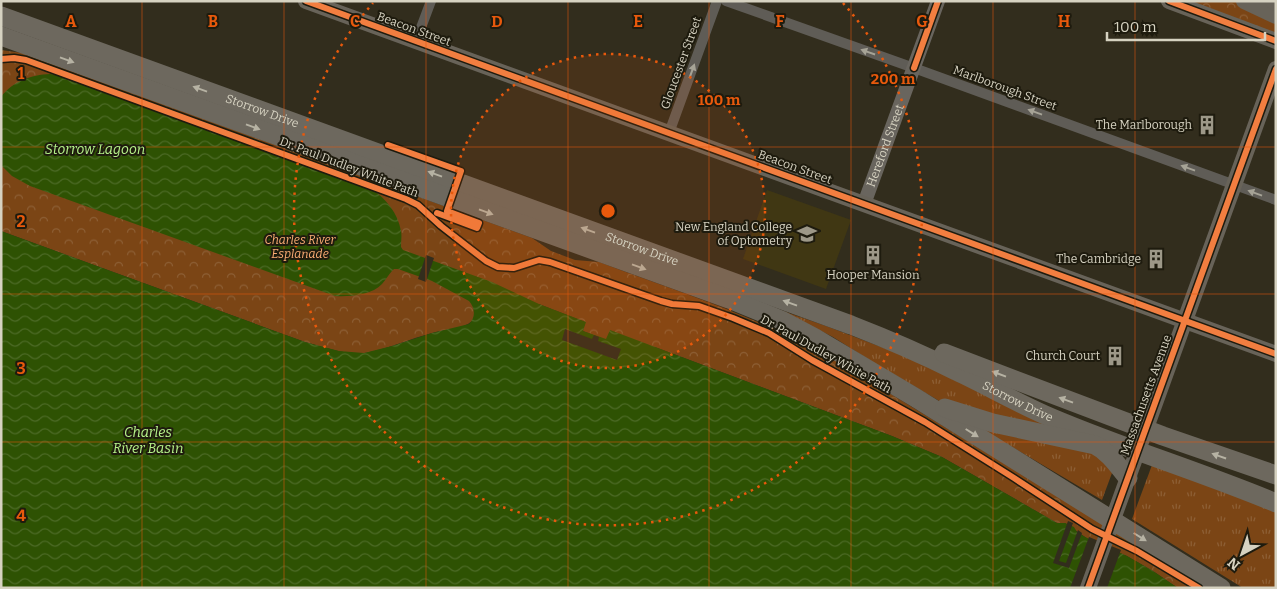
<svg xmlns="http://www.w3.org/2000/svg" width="1277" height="589" viewBox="0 0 1277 589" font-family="Bitter,serif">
<defs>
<pattern id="grass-tufts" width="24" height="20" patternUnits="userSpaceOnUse" patternTransform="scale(1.25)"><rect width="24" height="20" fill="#7b4515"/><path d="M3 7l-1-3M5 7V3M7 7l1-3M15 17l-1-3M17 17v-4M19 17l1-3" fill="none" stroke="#8d5f35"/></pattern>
<pattern id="park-crowns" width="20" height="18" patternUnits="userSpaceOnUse" patternTransform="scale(1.25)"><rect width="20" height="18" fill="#7b4515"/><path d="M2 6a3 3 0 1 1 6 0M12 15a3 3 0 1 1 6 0" fill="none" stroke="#8d5f35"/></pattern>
<pattern id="water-waves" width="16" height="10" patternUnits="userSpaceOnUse" patternTransform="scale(1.25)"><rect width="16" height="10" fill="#2e5203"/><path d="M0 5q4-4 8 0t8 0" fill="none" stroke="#4c6a26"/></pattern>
</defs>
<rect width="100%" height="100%" fill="#322d1d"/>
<polygon fill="#403713" points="767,190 851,220 826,289 743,259"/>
<g fill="url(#grass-tufts)">
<polygon points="780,310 826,326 926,364 1119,454 1102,500 995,437 936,399 871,361 833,337"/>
<polygon points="1152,465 1276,511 1276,588 1243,588 1132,519"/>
</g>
<g fill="url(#park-crowns)">
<polygon points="1185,1 1276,1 1276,36"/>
<path d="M1,50L23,53L532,238L551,251L575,260L599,262C675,291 754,315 825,354L1209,588H1178L1153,571L1127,556L1088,539L1065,523H1057L942,457L892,436L655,347L606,340L583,331L585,322L539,304L472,321C462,330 444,329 432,333C409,339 388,349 365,353C345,355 324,347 305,342L1,231Z"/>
</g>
<path fill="url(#water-waves)" d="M50,74L58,75L372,189C386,199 398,213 401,231C402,236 401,241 401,247L403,250L492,282L539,304L586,322L583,331L606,339L610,330L892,436L942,457L1057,523H1065L1074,527L1077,532L1085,537L1127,556L1153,571L1178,588H1V231L305,342L339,351L364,353L392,346L432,333L469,324C476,317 475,308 469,301L432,281L398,269H394L392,271C388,275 386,280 382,284C372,295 349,297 335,296L30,186L12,176L1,165V97C13,81 31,75 50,74Z"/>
<g fill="#322d1d">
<polygon points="426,255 434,258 426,282 418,279"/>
<polygon points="565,329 592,339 594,335 596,336 599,337 598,341 621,349 617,360 562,340"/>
<polygon points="1068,521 1073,523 1059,561 1066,563 1078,530 1082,533 1069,568 1053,563"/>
<polygon points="1089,537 1121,550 1107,588 1070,588"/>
</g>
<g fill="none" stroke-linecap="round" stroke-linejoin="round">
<g stroke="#5f5c56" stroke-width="10">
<polyline points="726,1 914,68 1276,200"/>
<polyline points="416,41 431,1"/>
<polyline points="669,133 717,1"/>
</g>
<path stroke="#69655e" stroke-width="14" id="s1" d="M864,204L938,1"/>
<g stroke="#686359" stroke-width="16">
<polyline points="306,1 1276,354"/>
<polyline points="1169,1 1276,41"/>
<polyline points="1244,1 1276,16"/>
<polyline points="1273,1 1276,3"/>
<polyline points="1088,588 1276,69"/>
</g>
<g stroke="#6d685e" stroke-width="19">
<path id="s2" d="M1,16L851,325C887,339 922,354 956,371C988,386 1019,404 1052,418C1125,449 1202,472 1276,503"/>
<polyline points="1,36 729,299 781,320 815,338 916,398 1221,588"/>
<polyline points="944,353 1163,436 1276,475"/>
<path d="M945,408L993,423L1095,445C1109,452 1118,466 1128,478"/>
</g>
<defs>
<g id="cycleway">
<polyline points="306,1 1276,354"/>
<polyline points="1169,1 1276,41"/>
<polyline points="1,59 14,58 26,60 406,199 418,205 441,226 486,261 498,267 514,268 539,260 550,262 661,301 672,304 699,306 733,318 769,333 812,360 925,422 1014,478 1092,529 1137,551 1199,588"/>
<polyline points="914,68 938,1"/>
<polyline points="388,145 461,171 447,211 479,223 477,228 437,213"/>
<polyline points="1088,588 1276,69"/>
</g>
</defs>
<use href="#cycleway" stroke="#1e1b0e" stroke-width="9"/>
<use href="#cycleway" stroke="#f27e40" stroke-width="6"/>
</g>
<defs><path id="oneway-solid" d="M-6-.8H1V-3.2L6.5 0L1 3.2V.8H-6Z" transform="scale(1.25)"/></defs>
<g fill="#a6a396">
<use href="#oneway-solid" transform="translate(868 52) rotate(-161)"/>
<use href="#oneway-solid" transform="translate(692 71) rotate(-70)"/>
<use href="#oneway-solid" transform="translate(1035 112) rotate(-160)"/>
<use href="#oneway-solid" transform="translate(1188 168) rotate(-160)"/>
<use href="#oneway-solid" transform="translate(1255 193) rotate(-160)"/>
</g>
<g fill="#b6b2a3">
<use href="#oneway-solid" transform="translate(67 60) rotate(20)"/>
<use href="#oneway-solid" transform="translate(200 89) rotate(-160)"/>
<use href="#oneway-solid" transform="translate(253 127) rotate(20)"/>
<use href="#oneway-solid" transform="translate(435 174) rotate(-160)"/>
<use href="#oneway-solid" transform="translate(486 212) rotate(20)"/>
<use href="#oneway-solid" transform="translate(588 230) rotate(-160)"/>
<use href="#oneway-solid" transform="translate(639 267) rotate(20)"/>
<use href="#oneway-solid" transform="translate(790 303) rotate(-160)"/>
<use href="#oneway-solid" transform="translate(999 374) rotate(-159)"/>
<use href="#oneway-solid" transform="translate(1066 400) rotate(-160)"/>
<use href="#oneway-solid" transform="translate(972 433) rotate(32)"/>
<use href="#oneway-solid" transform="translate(1219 456) rotate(-161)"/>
<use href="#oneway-solid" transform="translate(1140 537) rotate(32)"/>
</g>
<path fill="none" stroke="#e8590c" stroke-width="1" stroke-opacity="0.55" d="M142,1V588M284,1V588M426,1V588M568,1V588M709,1V588M851,1V588M993,1V588M1135,1V588M1,147H1276M1,294H1276M1,442H1276"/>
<circle cx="608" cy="211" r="157" fill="#e8590c" fill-opacity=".12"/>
<g fill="none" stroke="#e8590c" stroke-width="2.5" stroke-dasharray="2.5 5">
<circle cx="608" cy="211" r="157"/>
<path d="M843 3A314 314 0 1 1 373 3"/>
</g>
<defs>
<symbol id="building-bare" viewBox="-9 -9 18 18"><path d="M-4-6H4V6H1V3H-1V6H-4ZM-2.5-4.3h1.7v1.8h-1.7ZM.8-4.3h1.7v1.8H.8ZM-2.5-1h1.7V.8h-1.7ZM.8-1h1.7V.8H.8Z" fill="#9d9888" stroke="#1e1b0e" stroke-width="2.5" paint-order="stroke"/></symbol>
<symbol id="university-bare" viewBox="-9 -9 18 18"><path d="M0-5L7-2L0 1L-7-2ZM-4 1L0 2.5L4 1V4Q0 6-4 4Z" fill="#9d9888" stroke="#1e1b0e" stroke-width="2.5" paint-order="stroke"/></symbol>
</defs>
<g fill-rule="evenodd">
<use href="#building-bare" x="1193" y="111" width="28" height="28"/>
<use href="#university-bare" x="793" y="220" width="28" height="28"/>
<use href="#building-bare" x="859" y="241" width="28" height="28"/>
<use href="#building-bare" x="1142" y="245" width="28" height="28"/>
<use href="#building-bare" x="1101" y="342" width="28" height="28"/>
</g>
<g text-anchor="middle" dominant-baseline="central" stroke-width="4" stroke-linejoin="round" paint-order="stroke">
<g font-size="12" fill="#d6d2c1" stroke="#1e1b0e">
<text transform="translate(414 29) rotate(20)">Beacon Street</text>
<text transform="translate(681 63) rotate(-70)">Gloucester Street</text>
<text transform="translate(1005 88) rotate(20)">Marlborough Street</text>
<text stroke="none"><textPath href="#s2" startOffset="278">Storrow Drive</textPath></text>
<text stroke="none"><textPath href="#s1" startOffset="62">Hereford Street</textPath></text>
<text transform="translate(349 167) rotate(21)">Dr. Paul Dudley White Path</text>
<text transform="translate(795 167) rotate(20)">Beacon Street</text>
<text stroke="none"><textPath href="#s2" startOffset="682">Storrow Drive</textPath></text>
<text transform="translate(826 354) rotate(29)">Dr. Paul Dudley White Path</text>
<text transform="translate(1146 395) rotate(-70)">Massachusetts Avenue</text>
<text stroke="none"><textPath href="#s2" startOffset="1088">Storrow Drive</textPath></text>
</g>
<g font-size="12" fill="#d6d2c1" stroke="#1e1b0e" text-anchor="end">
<text x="1192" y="125">The Marlborough</text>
<text x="792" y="227">New England College<tspan x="792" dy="14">of Optometry</tspan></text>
<text x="1141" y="259">The Cambridge</text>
<text x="873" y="275" text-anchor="middle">Hooper Mansion</text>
<text x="1100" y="356">Church Court</text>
</g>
<g font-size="12" font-style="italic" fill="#fbad74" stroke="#1e1b0e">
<text x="300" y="240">Charles River<tspan x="300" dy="14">Esplanade</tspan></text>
</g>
<g font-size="14" font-style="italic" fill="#b5f189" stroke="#1e1b0e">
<text x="95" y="149">Storrow Lagoon</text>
<text x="148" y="432">Charles<tspan x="148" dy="16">River Basin</tspan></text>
</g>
</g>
<g font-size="16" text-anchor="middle" font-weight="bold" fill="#e8590c" stroke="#1e1b0e" stroke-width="4" stroke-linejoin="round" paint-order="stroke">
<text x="71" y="27">A</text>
<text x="213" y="27">B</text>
<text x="355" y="27">C</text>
<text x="497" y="27">D</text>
<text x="638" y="27">E</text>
<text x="780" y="27">F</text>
<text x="922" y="27">G</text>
<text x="1064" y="27">H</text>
<text x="21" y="79">1</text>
<text x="21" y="227">2</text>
<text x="21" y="374">3</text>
<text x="21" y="521">4</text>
</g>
<circle cx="608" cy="211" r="8" fill="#e8590c" stroke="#1e1b0e" stroke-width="2.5"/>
<g font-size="15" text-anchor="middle" font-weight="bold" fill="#e8590c" stroke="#1e1b0e" stroke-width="4" stroke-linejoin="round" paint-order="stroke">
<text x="893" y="84">200 m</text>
<text x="719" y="105">100 m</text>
</g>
<rect width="1277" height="589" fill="none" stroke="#d6d2c1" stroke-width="5"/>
<g transform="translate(1242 554) rotate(220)" stroke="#1e1b0e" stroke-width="4" paint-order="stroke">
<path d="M0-4L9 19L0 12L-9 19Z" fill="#d6d2c1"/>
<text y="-8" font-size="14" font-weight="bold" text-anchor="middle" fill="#d6d2c1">N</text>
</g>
<path d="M1107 32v8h158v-8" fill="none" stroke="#d6d2c1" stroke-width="2.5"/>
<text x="1114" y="32" font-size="15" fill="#d6d2c1" stroke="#1e1b0e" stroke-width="4" paint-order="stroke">100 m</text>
</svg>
